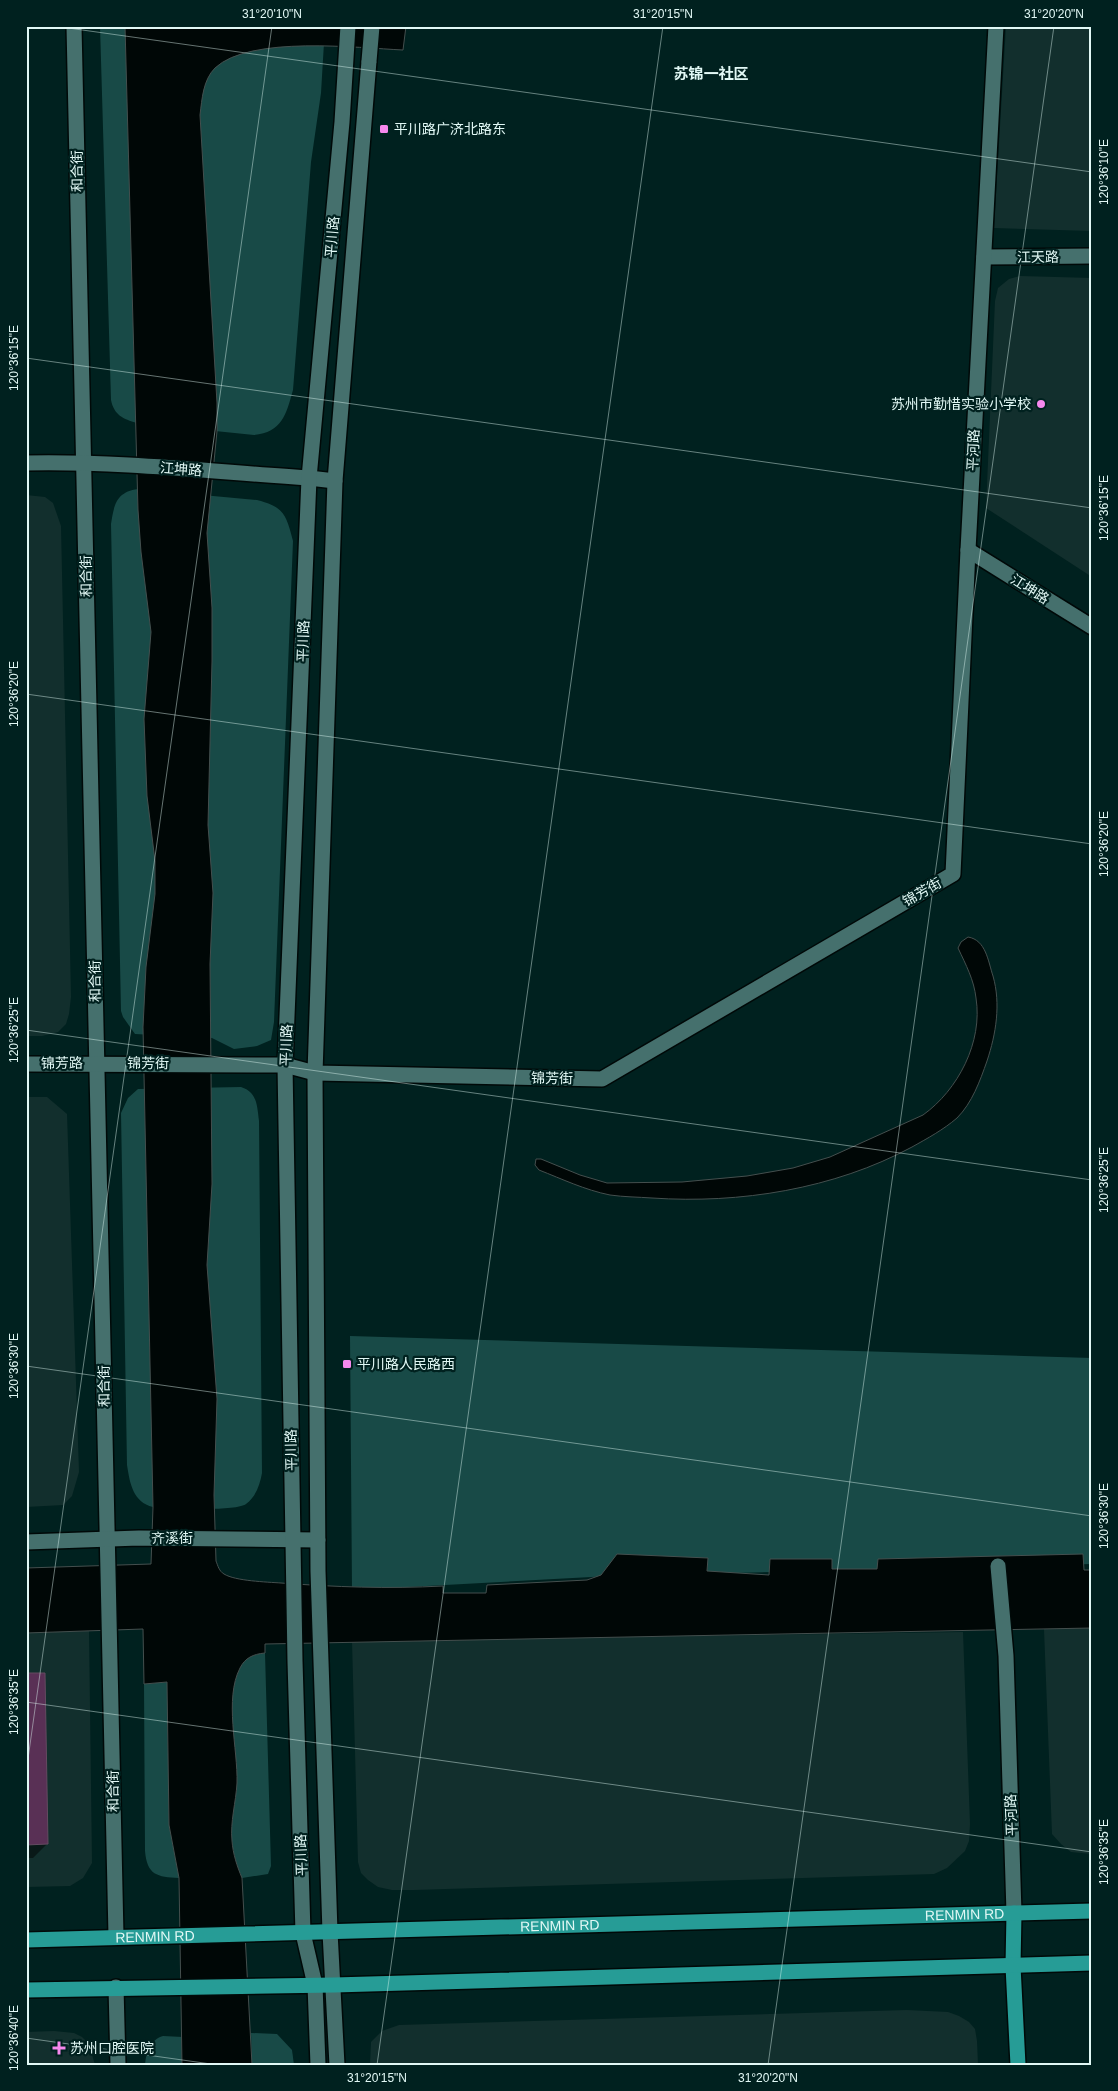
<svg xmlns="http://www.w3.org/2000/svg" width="1118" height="2091" viewBox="0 0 1118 2091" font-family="Helvetica,'Noto Sans SC',sans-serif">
<rect width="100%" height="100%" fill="#00211f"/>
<g fill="#122f2d">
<polygon points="1006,26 1092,26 1092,231 994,228"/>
<polygon points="1020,276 1092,278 1092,577 986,508 995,301 998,288 1009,279"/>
<polygon points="26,495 45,497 53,503 61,526 71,997 69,1014 66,1024 58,1032 42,1036 26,1036"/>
<polygon points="26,1097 47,1097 67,1114 79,1472 72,1496 63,1505 26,1507"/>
<polygon points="1092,1628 1092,1854 1071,1852 1061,1844 1052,1834 1044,1629"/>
<polygon points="89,1631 92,1863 83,1878 70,1886 26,1887 26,1633"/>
<polygon points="963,1632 970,1824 969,1841 965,1851 947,1868 934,1874 414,1890 392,1890 378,1887 368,1880 361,1873 358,1862 352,1641"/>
<polygon points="907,2010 948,2012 959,2016 969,2022 975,2029 977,2041 978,2065 370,2065 371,2042 382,2031 399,2025"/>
<polygon points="54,2031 74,2033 82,2037 89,2044 95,2065 26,2065 26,2032"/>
</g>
<g fill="#184a47">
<path d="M100,26H325L321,93L311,162L293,390C286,415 282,432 254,435L137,423C123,419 114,415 111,400Z"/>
<path d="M138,489L257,500C284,507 286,514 293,541L274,1022L271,1040L257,1046L234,1049L212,1038L135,1034L123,1017L121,1011L111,524C114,505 116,492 138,489Z"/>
<path d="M241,1087C257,1092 257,1105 259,1121L262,1473C260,1484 256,1497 246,1504C235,1512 171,1508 153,1507C133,1502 130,1484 127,1465L121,1113L128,1098L138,1089Z"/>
<polygon points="350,1336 1092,1358 1092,1564 610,1576 352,1590"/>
<path d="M265,1653L271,1866L268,1874L242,1878C237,1866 233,1854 232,1841C230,1822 236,1802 237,1783C237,1749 224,1699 240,1668C245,1658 253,1654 265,1653Z"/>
<path d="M167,1682L169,1825L179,1878C157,1877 147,1875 145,1851L144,1684Z"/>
<polygon points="251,2033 277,2034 292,2050 294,2065 252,2065"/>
<path d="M163,2036L183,2037L182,2065H145C146,2052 150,2040 163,2036Z"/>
</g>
<g fill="#000706" stroke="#444f4e">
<path d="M125,26H406L403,50C358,48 250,35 215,68C203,80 202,99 200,115L217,403V431L207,533L212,608V661L208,825L213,893L210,964L212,1184L207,1265L217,1399L214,1495L216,1561C218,1566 219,1571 224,1574C235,1581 267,1582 281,1583C335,1587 388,1589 443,1586V1593H486L487,1585L587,1580L601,1575L617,1554L708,1558L707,1571L769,1575L770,1559H832V1569H877L878,1559L1083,1554L1084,1570H1092V1628L265,1644V1653C253,1654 245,1658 240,1668C224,1699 238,1749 237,1783C236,1802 230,1822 232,1841C233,1854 237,1866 242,1878L252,2065H182L179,1878L169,1825L167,1682L144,1684L143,1629L26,1633V1568L151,1564L153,1507L143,1027L146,967L155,894V861L147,796L144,719L151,632L141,552L138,510Z"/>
<path d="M968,937C986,940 988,961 993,976C1001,1004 996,1034 987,1061C980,1081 972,1103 957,1118C943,1130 928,1138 912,1147C834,1189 740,1204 652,1198C638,1197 624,1197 610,1195C585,1190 562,1179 539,1170L535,1165L536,1159H541L580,1175L607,1183L682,1182L747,1176L793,1168L830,1157L923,1115C958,1090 983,1042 976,998C974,980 966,965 958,948L961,942Z"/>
</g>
<polygon fill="#0007" points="26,1675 47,1844 33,1858 26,1858"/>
<polygon fill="#593055" stroke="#644b61" points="26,1673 45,1673 48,1844 26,1845"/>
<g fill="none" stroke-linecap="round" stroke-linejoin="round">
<defs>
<g id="minor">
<polyline points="74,26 116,1936"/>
<polyline points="984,257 1092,256"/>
<path d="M26,463C121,461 215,472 309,478L335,481"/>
<polyline points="968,550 1092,627"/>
<polyline points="26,1064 285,1065 315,1073 602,1079 953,874 968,550 996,26"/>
<polyline points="26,1542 139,1538 318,1540"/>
<polyline points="998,1566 1006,1656 1014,1913"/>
<polyline points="116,1987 118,2065"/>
<polyline points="318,2065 315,1985 303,1933 295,1661 285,1065 309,478 342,122 348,26"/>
<polyline points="337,2065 330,1932 318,1571 315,1073 335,481 369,61"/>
</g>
<g id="major">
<polyline points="1014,1913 1013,1966 1018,2065"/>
<path id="s1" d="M26,1940L1092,1911"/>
<polyline points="26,1990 334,1985 1092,1963"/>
</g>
</defs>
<use href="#minor" stroke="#000908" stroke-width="18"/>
<use href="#major" stroke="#000908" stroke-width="18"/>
<use href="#minor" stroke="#45706d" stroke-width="15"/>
<use href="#major" stroke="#269c96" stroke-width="15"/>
<defs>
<polyline id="minor-bridge" points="369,61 372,26"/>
</defs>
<use href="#minor-bridge" stroke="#000908" stroke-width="18" stroke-linecap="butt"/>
<use href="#minor-bridge" stroke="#45706d" stroke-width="15"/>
</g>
<path fill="none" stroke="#e1f8f5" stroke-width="1" stroke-opacity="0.45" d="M54,26L1092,172M26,358L1092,508M26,694L1092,844M26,1030L1092,1180M26,1366L1092,1516M26,1702L1092,1852M26,1773L272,26M26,2038L218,2065M377,2065L663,26M768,2065L1054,26"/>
<g fill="#f688ed" stroke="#00211f" stroke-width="2">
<rect x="379" y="124" width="10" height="10" rx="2.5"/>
<circle cx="1041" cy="404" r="5"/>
<rect x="342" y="1359" width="10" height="10" rx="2.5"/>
<path d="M56.5 2040.5h5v5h5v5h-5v5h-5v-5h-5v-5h5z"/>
</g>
<g text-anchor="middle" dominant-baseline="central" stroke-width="4.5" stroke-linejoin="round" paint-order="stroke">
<g font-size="14" fill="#e1f8f5" stroke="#00211f" text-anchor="start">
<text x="394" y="129">平川路广济北路东</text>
<text x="1031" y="404" text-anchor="end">苏州市勤惜实验小学校</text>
<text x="357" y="1364">平川路人民路西</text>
<text x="70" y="2048">苏州口腔医院</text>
</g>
<g font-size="14" fill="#e1f8f5" stroke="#00211f">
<text transform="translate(77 171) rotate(-91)">和合街</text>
<text transform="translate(332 237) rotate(-85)">平川路</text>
<text transform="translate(1038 257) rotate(-1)">江天路</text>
<text transform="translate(973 450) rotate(-87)">平河路</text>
<text transform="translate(181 469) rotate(4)">江坤路</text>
<text transform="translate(86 576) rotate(-91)">和合街</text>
<text transform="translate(1030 589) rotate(32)">江坤路</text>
<text transform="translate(303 641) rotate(-88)">平川路</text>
<text transform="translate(922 892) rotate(-30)">锦芳街</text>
<text transform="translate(95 981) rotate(-91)">和合街</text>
<text transform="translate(286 1045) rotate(-88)">平川路</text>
<text transform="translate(62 1063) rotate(-1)">锦芳路</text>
<text transform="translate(148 1063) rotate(1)">锦芳街</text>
<text transform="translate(552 1078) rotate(1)">锦芳街</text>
<text transform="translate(104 1386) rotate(-91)">和合街</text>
<text transform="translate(291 1450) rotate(-91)">平川路</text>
<text x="172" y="1538">齐溪街</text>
<text transform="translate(113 1791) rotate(-91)">和合街</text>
<text transform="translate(1011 1815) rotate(-92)">平河路</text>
<text transform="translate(301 1855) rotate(-92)">平川路</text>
<text stroke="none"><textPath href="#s1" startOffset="939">RENMIN RD</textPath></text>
<text stroke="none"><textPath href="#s1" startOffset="534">RENMIN RD</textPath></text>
<text stroke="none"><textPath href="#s1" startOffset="129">RENMIN RD</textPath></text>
</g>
<g font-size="15" font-weight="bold" fill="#e1f8f5" stroke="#00211f">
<text x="711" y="73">苏锦一社区</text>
</g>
</g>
<rect width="1118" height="2091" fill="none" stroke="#00211f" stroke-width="55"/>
<rect x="28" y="28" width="1062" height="2036" fill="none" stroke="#e1f8f5" stroke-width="2"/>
<g font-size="12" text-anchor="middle" fill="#e1f8f5">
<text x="272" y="18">31°20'10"N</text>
<text x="663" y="18">31°20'15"N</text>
<text x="1054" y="18">31°20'20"N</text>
<text transform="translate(1104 172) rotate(-90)" y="4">120°36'10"E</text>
<text transform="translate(14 358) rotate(-90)" y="4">120°36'15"E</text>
<text transform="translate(1104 508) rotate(-90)" y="4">120°36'15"E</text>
<text transform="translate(14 694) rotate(-90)" y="4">120°36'20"E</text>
<text transform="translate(1104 844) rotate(-90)" y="4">120°36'20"E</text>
<text transform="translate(14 1030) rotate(-90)" y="4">120°36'25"E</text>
<text transform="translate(1104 1180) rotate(-90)" y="4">120°36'25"E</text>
<text transform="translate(14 1366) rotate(-90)" y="4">120°36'30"E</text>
<text transform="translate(1104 1516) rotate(-90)" y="4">120°36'30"E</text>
<text transform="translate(14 1702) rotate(-90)" y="4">120°36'35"E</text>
<text transform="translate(1104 1852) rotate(-90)" y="4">120°36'35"E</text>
<text transform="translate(14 2038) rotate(-90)" y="4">120°36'40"E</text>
<text x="377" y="2082">31°20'15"N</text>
<text x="768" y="2082">31°20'20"N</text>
</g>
</svg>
